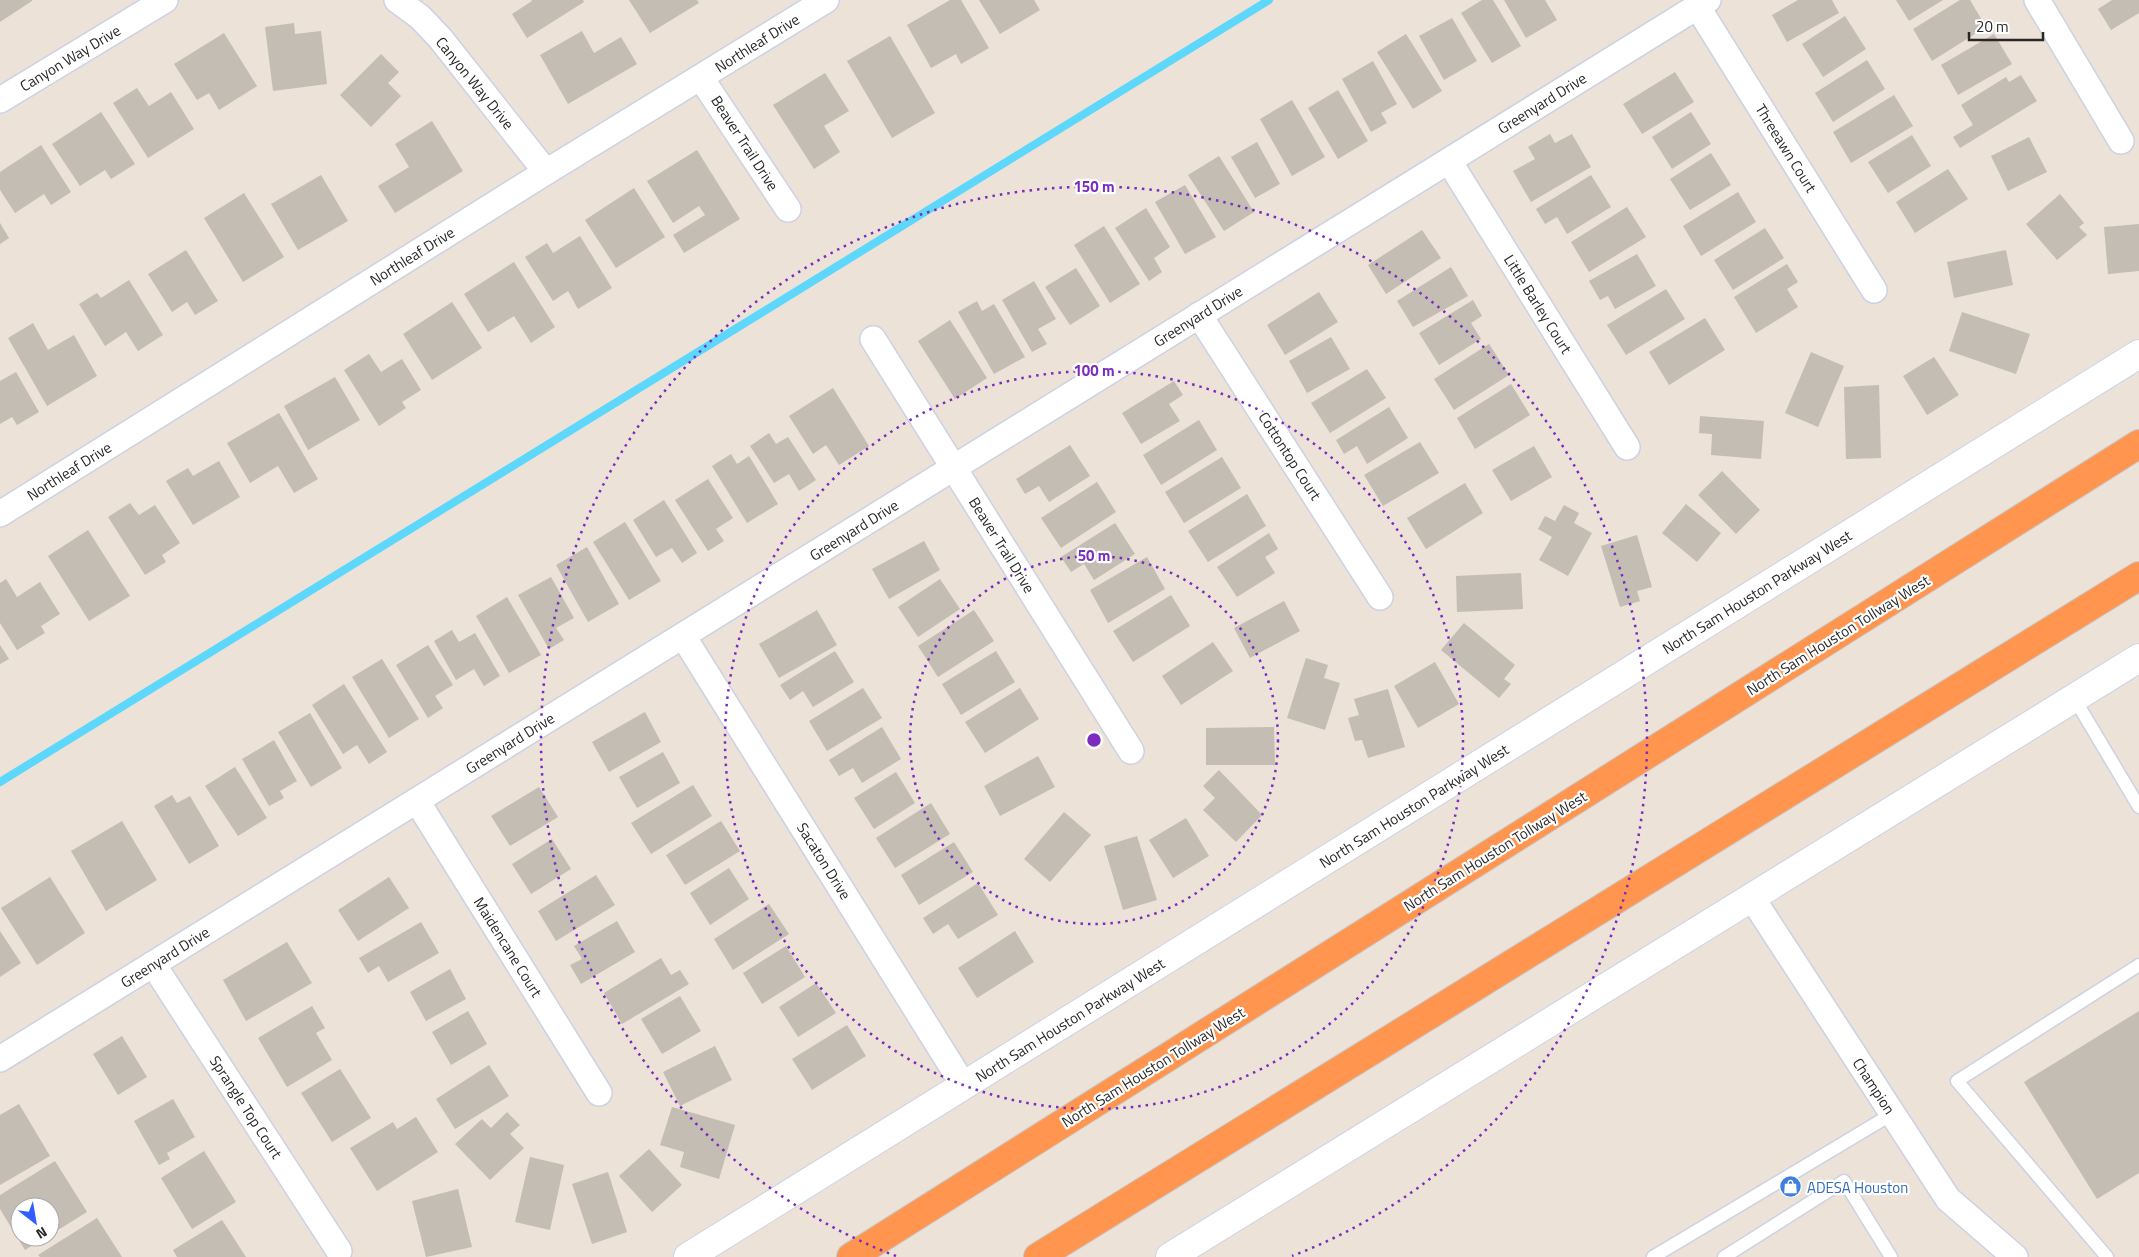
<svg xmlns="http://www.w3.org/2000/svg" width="2139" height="1257" viewBox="0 0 2139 1257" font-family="'Titillium Web',sans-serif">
<rect width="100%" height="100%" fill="#ece2d7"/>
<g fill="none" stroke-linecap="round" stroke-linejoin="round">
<polyline stroke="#5dd7fb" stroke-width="8" points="0,782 1269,0"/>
</g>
<g fill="#c3bdb4">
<polygon points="0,0 32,0 32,1 0,22"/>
<polygon points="531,0 583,0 584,2 527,38 512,14 532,1"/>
<polygon points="629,0 697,0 699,3 650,33"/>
<polygon points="950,0 961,0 989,48 961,64 956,54 931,68 907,25"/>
<polygon points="979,0 1034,0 1040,10 1000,34"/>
<polygon points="1482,0 1493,0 1521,46 1492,63 1461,13"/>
<polygon points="1504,0 1545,0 1557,20 1526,38"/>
<polygon points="1798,0 1832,0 1839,13 1787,42 1772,15"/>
<polygon points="1896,0 1943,0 1909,21"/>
<polygon points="1960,0 1970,0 1986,27 1932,61 1913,29"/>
<polygon points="2112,0 2139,0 2139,13 2111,30 2098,9"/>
<polygon points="1845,16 1866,49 1823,77 1802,44"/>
<polygon points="1452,18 1477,61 1444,80 1419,36"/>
<polygon points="294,23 295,34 321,31 327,84 273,91 265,27"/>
<polygon points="582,31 594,53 621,37 637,64 568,104 540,55"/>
<polygon points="224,33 257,86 219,110 209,93 197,100 174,64"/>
<polygon points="1406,34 1442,91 1413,109 1377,52"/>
<polygon points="1994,34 2012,64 1958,95 1941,65"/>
<polygon points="890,36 935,113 892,138 847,61"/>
<polygon points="381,54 399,72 388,83 401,96 371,127 340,95"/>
<polygon points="1867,60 1885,89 1833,122 1815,93"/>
<polygon points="1373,61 1397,104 1381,113 1387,123 1371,132 1342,79"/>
<polygon points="1675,72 1694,102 1642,134 1623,104"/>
<polygon points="825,73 849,111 824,126 840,152 814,169 773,105"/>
<polygon points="2021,75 2037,101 1960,148 1953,137 1973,125 1961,105 2006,77 2009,82"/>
<polygon points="137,88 149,106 171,92 194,129 148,158 113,103"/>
<polygon points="1338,90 1368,141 1338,159 1308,108"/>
<polygon points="1894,95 1913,126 1851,163 1833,132"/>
<polygon points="1292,100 1325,157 1292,176 1260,119"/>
<polygon points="101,112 135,164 111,179 105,170 80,186 52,144"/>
<polygon points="1691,112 1711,144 1672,169 1652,137"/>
<polygon points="432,121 463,171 395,213 378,186 409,167 395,144"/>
<polygon points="1550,134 1555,143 1572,134 1591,167 1531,202 1513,171 1535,159 1528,147"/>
<polygon points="1912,135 1931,166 1888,193 1868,162"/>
<polygon points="2029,137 2047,172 2008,191 1991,156"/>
<polygon points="1257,142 1280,184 1255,198 1231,157"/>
<polygon points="41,145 71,192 51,205 44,194 15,213 0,190 0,172"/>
<polygon points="697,150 740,219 684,253 673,235 705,215 699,206 673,223 647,181"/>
<polygon points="1711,153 1731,185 1690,210 1670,179"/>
<polygon points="1219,156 1254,212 1224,231 1188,175"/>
<polygon points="1948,169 1968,199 1915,233 1896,202"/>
<polygon points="321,175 348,221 298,250 271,204"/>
<polygon points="1591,175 1611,207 1567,234 1557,217 1545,224 1536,209"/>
<polygon points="1185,185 1216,237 1185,254 1155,202"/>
<polygon points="634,188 665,237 616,268 585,220"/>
<polygon points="1738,192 1756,222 1701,256 1683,226"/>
<polygon points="244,193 284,257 243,282 204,218"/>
<polygon points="2060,194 2084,223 2079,227 2087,235 2057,260 2026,224"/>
<polygon points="1627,207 1646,237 1589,272 1571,242"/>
<polygon points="1146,208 1170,247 1154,258 1162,272 1149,281 1115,228"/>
<polygon points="0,223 9,238 0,244"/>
<polygon points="2139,224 2139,271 2108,274 2104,227"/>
<polygon points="1104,226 1140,284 1110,303 1074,245"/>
<polygon points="1765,228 1784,258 1733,290 1714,260"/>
<polygon points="1422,230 1441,258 1386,294 1368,265"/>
<polygon points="580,236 612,288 578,309 568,291 553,301 525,257 547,243 553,253"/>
<polygon points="186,250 218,301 195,315 187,302 172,312 148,274"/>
<polygon points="2006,250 2013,285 1954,298 1947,262"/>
<polygon points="1637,254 1656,286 1615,309 1608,296 1600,300 1589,281"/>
<polygon points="514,262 555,327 531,343 514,316 488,332 464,294"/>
<polygon points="1787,264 1798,282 1787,289 1798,307 1756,333 1734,297"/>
<polygon points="1451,267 1468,296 1413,327 1397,301"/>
<polygon points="1076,268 1100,306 1070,325 1045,287"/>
<polygon points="129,280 163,335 138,351 126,332 105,346 79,304 97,293 101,298"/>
<polygon points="1034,281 1056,319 1038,329 1047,344 1032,352 1002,300"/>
<polygon points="1666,289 1685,319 1626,355 1607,325"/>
<polygon points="1319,292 1338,322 1285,355 1267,325"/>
<polygon points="1473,300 1482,316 1471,323 1481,339 1439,365 1419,333"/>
<polygon points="977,301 982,311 994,304 1025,357 994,374 958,312"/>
<polygon points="452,302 482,348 432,380 403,334"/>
<polygon points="1962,312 2030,334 2016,374 1949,351"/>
<polygon points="1705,318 1725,350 1669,385 1649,352"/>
<polygon points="950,320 987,378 955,399 918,341"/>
<polygon points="33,323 48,350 74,335 97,376 47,406 8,338"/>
<polygon points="1331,337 1350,369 1307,393 1289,361"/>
<polygon points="1489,344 1509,375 1454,410 1434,379"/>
<polygon points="1811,352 1844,366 1818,427 1785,413"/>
<polygon points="369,354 381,372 402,359 421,390 402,402 406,408 379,426 344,370"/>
<polygon points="1934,357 1959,395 1927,415 1903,376"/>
<polygon points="1367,369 1386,398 1330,433 1311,403"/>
<polygon points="16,372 39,412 17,425 12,417 0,424 0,381"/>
<polygon points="335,377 360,420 308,450 284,406"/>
<polygon points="1174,381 1183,395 1169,404 1180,421 1141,444 1122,413"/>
<polygon points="1511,384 1530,415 1475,449 1457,418"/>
<polygon points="1879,385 1881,458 1846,459 1844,387"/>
<polygon points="833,388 869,446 839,465 826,445 813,454 789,416"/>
<polygon points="1389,407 1408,438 1367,464 1357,446 1344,454 1336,440"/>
<polygon points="279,413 318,479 294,493 278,466 250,483 227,443"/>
<polygon points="1700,416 1764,421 1761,459 1711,455 1712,434 1699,433"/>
<polygon points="1199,420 1217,450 1161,485 1143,455"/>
<polygon points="769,433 776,444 788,437 816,480 799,491 789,474 774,483 750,446"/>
<polygon points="1420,442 1439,473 1383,506 1364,475"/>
<polygon points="1070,445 1090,476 1049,502 1039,486 1025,494 1016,479"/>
<polygon points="1534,446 1552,477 1511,501 1492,470"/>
<polygon points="731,454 737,464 749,456 778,504 747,523 712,466"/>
<polygon points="1222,457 1241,488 1184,523 1165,492"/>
<polygon points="219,461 240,497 193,525 166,481 188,468 193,476"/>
<polygon points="1722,471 1760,510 1736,534 1698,495"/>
<polygon points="708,479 733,518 716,529 724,541 708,551 675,500"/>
<polygon points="1097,482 1116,512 1061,548 1041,518"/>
<polygon points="1465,483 1483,513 1426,549 1407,518"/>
<polygon points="1247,494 1266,526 1208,562 1188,531"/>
<polygon points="664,500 697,553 682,563 672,548 656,557 633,520"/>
<polygon points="130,503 139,515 155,505 180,543 162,555 166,562 145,575 108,517"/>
<polygon points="1686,504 1721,533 1697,562 1662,533"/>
<polygon points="1564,505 1579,513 1574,523 1592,533 1568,576 1539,560 1552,537 1538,529 1545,516 1555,521"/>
<polygon points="625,522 661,581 629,600 593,542"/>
<polygon points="1115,523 1135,554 1094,580 1084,564 1071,572 1061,557"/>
<polygon points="88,530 130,596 89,621 48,556"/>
<polygon points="1269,533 1278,549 1265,557 1275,573 1237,597 1217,567"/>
<polygon points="1637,535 1652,587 1637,591 1640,601 1620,607 1601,546"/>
<polygon points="924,541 940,570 889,599 872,569"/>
<polygon points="587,547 619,604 588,622 556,565"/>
<polygon points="1147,557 1165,589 1108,623 1090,590"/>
<polygon points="1521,573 1523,609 1457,612 1456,576"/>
<polygon points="551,577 574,618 556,628 564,640 549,649 518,595"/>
<polygon points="6,579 17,597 40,582 60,614 41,626 45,633 17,650 0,623 0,583"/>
<polygon points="940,579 960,609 918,637 898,607"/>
<polygon points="1171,595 1190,626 1133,662 1113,631"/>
<polygon points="507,597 541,655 509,673 476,616"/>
<polygon points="1284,601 1300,631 1250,658 1234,628"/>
<polygon points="817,610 837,645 779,678 759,644"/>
<polygon points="974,610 994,641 938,677 918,646"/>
<polygon points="1464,623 1515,665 1504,679 1511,684 1499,698 1441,650"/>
<polygon points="452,630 459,642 475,633 500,676 484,686 474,669 456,680 434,641"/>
<polygon points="1213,642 1233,671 1181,705 1162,676"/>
<polygon points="0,645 9,659 0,664"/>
<polygon points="428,645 453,685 435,696 443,708 428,718 396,665"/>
<polygon points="835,651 854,682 813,707 803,691 790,700 780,685"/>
<polygon points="996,651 1015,682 961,715 942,684"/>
<polygon points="1306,658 1328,665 1324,678 1340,683 1325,730 1287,718"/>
<polygon points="382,659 419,719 389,738 352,677"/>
<polygon points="1435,662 1459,704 1418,728 1394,686"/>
<polygon points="344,684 387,752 369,764 357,745 343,754 312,705"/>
<polygon points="863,688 882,718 827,751 809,721"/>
<polygon points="1020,688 1039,719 985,753 965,722"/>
<polygon points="1388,689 1405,747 1368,758 1362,740 1355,741 1348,718 1359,715 1354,699"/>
<polygon points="645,712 661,742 609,772 592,742"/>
<polygon points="310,713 342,768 311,787 278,732"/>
<polygon points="882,727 901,759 862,783 853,768 839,776 829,760"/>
<polygon points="1274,727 1275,765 1206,765 1206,728"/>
<polygon points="274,740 297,781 280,791 284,798 269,806 242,759"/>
<polygon points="663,752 680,783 637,808 619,777"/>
<polygon points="1038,756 1055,787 1000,816 984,786"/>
<polygon points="235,767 267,818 238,836 205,786"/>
<polygon points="1219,770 1262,815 1236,842 1203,810 1215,798 1203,786"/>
<polygon points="896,772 915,803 874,829 854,798"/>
<polygon points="693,785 712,816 651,854 631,823"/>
<polygon points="539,787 558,817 510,846 491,816"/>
<polygon points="172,795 177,803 190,796 219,846 189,864 154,806"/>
<polygon points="931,803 950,834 895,868 876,838"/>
<polygon points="1064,812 1091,835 1050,882 1024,859"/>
<polygon points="1186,818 1209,856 1173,878 1149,840"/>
<polygon points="122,821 157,880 106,911 71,851"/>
<polygon points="721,821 740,851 685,885 666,855"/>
<polygon points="1137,836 1157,900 1123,910 1104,846"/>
<polygon points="552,839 571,869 531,894 512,864"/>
<polygon points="954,842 973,872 919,905 901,875"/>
<polygon points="729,868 749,899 710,925 690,893"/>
<polygon points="596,875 615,905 556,941 538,911"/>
<polygon points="50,877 85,933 37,965 1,908"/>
<polygon points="389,877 409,908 358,941 338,910"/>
<polygon points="978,883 998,915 958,939 948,924 933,934 923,918"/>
<polygon points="769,904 789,934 733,970 714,939"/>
<polygon points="617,921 635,952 581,984 570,965 582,959 574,946"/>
<polygon points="421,922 439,953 388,982 379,966 368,973 359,958"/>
<polygon points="0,931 21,963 0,977"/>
<polygon points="1015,931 1034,962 977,998 958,968"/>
<polygon points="287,942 312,983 246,1021 223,980"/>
<polygon points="786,946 805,977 762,1004 743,973"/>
<polygon points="661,958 671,975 680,970 689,984 622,1024 604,993"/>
<polygon points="450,969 466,999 426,1021 410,992"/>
<polygon points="816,983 836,1013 798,1037 779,1007"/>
<polygon points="680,996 701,1031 662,1054 641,1019"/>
<polygon points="312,1006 325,1028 316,1033 332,1060 287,1087 258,1038"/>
<polygon points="468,1011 487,1044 451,1065 432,1032"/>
<polygon points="2139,1011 2139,1173 2097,1199 2024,1082"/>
<polygon points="847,1025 866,1056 812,1090 792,1059"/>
<polygon points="122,1036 147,1077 118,1095 93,1054"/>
<polygon points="715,1046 732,1080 680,1106 663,1072"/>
<polygon points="489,1065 509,1096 455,1129 436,1099"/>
<polygon points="340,1069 371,1118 332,1142 301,1093"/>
<polygon points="173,1099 195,1137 167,1153 170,1159 159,1165 134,1121"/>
<polygon points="19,1104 50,1156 0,1185 0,1115"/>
<polygon points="672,1107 735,1125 719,1179 680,1167 684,1152 660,1145"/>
<polygon points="507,1112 520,1125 510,1134 524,1148 490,1180 455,1144 482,1119 491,1128"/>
<polygon points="416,1117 438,1152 377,1191 350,1148 393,1122 397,1129"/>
<polygon points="649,1149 682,1185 652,1212 619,1176"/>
<polygon points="204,1151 236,1202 192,1229 161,1178"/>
<polygon points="530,1157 564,1165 550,1230 515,1222"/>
<polygon points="55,1161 87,1212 50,1235 50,1207 20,1207 20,1237 46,1237 25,1250 0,1209 0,1195"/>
<polygon points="608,1172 627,1232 592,1244 572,1184"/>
<polygon points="458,1189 472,1247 426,1257 412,1201"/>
<polygon points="97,1218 122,1257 40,1257 38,1255"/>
<polygon points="222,1220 246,1257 177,1257 173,1250"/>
</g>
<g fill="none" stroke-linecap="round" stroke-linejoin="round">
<defs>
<g id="service">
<polyline points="2074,698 2139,807"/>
<polyline points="1653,1257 1892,1114"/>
<polyline points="1724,1257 1844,1181 1891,1257"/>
<polyline points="2107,1257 1957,1081 2139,965"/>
</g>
<g id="minor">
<polyline points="397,0 420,17 440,38 546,172"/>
<polyline points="2037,0 2121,141"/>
<polyline points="1697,6 1874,290"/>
<polyline points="701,78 788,209"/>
<polyline points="0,100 165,0"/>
<polyline points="1449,161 1627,447"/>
<polyline points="1199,315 1380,597"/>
<polyline points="873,339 1131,751"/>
<polyline points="0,514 546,172 826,0"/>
<polyline points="683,636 964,1086"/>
<polyline points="417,801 599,1093"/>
<polyline points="1752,898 1948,1199 2015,1257"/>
<polyline points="153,964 339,1251"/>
<polyline points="0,1059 1708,0"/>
</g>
<g id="secondary">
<polyline points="688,1257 2139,354"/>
<polyline points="1170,1257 2139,658"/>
</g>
<g id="motorway">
<polyline points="851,1257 2139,444"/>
<polyline points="1038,1257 2139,576"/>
</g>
</defs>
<use href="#service" stroke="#ccd2e3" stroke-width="15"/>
<use href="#minor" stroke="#ccd2e3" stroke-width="28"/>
<use href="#secondary" stroke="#ccd2e3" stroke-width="30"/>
<use href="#motorway" stroke="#c7c7c7" stroke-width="30"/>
<use href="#service" stroke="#fff" stroke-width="12"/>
<use href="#minor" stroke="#fff" stroke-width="25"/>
<use href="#secondary" stroke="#fff" stroke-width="28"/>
<use href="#motorway" stroke="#ff954f" stroke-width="28"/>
</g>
<g fill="none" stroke="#7b2cbf" stroke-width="2.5" stroke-dasharray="2.5 5">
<circle cx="1094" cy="740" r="184"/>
<circle cx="1094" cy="740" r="369"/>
<path d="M896 1256A553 553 0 1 1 1292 1256"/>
</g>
<defs>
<symbol id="shop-disc" viewBox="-11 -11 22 22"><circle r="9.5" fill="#3f7fe0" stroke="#fff"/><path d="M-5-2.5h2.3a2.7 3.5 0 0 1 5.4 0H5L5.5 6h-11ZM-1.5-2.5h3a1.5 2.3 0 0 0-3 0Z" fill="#fff"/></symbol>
</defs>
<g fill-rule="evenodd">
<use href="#shop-disc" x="1778" y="1174" width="25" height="25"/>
</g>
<g text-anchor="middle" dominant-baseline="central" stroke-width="4.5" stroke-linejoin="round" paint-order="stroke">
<g font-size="15" fill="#282828" stroke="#fff">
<text transform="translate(757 43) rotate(-32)">Northleaf Drive</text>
<text transform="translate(70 58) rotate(-31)">Canyon Way Drive</text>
<text transform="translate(475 83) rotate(51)">Canyon Way Drive</text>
<text transform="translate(1542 103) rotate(-32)">Greenyard Drive</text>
<text transform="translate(745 143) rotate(57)">Beaver Trail Drive</text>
<text transform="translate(1786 148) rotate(58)">Threeawn Court</text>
<text transform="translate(412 256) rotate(-32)">Northleaf Drive</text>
<text transform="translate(1538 304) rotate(58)">Little Barley Court</text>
<text transform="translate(1198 316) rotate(-32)">Greenyard Drive</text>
<text transform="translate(1290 456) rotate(57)">Cottontop Court</text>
<text transform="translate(69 471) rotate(-32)">Northleaf Drive</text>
<text transform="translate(854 530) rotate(-32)">Greenyard Drive</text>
<text transform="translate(1002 545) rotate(58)">Beaver Trail Drive</text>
<text transform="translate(1757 592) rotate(-32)">North Sam Houston Parkway West</text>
<text transform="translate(1838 635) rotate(-32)">North Sam Houston Tollway West</text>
<text transform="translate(510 743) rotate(-32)">Greenyard Drive</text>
<text transform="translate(1414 806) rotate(-32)">North Sam Houston Parkway West</text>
<text transform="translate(1495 851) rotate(-32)">North Sam Houston Tollway West</text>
<text transform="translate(824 861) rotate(58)">Sacaton Drive</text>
<text transform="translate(508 947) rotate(58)">Maidencane Court</text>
<text transform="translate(165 957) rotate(-32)">Greenyard Drive</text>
<text transform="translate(1070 1020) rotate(-32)">North Sam Houston Parkway West</text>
<text transform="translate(1153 1067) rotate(-32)">North Sam Houston Tollway West</text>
<text transform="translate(1874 1086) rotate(57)">Champion</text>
<text transform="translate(246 1107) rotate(57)">Sprangle Top Court</text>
</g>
<g font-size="15" fill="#366cbe" stroke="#fff" text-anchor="start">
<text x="1807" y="1187">ADESA Houston</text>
</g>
</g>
<circle cx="1094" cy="740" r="8" fill="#7b2cbf" stroke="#fff" stroke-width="2.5"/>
<g font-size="15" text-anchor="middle" font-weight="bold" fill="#7b2cbf" stroke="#fff" stroke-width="4.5" stroke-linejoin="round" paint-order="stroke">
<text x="1094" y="192">150 m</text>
<text x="1094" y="376">100 m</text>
<text x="1094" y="561">50 m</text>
</g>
<g transform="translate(35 1222) rotate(149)"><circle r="24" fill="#ffffff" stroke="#a9a9a9"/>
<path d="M0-4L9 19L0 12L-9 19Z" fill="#315fff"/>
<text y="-8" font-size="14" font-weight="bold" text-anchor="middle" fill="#282828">N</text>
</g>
<path d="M1969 32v8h74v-8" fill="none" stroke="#282828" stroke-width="2.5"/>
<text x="1976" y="32" font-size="15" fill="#282828" stroke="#ffffff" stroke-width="4" paint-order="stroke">20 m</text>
</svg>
